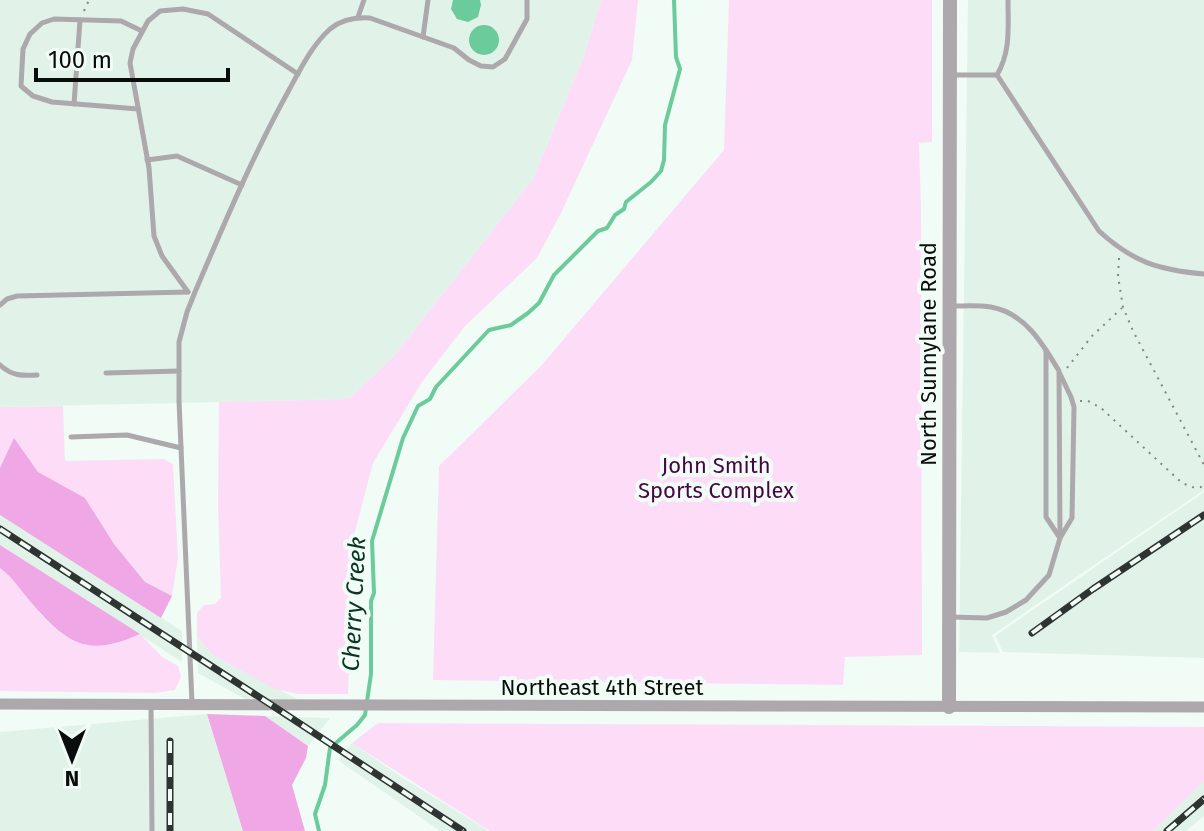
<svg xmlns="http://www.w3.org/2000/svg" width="1204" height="831" viewBox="0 0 1204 831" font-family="'Fira Sans',sans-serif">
<rect width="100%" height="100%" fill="#f1fcf6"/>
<g fill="#e1f3e8">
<polygon points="0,0 601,0 584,56 533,179 394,356 349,399 0,407"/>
<polygon points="968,0 1204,0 1204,490 992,635 1000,653 959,652"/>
<polygon points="1204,492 1204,658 1003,652 995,636"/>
<polygon points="0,515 182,631 182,662 0,545"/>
<polygon points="197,637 213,655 297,699 245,699 198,673"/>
<polygon points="207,714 243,831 0,831 0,732"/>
<polygon points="265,716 330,718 308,746"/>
<polygon points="352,743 403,778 489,831 440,831 338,760"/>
<polygon points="1204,781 1204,816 1186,831 1153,831"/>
</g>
<g fill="#fddcf8">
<polygon points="601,0 638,0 632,60 561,213 537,258 465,326 422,382 373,463 354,535 348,694 298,694 275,689 213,655 197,637 197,613 204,605 215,604 221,598 218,505 219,402 349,399 394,356 533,179 584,56"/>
<polygon points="729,0 932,0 932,142 919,143 921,209 922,655 845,657 843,685 433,680 439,466 541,366 724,150"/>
<polygon points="63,406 65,461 163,459 173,464 178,558 172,596 145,582 114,544 85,498 38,472 14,439 0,468 0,407"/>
<path d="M0,568C12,577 19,588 29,600C63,643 87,658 140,634L162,657L178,666L181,677L175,690L155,693L0,691Z"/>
<polygon points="378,723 1204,727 1204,781 1153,831 490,831 352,743"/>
</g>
<g fill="#efa7e5">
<polygon points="14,438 38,472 85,498 114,544 145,582 172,596 161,618 0,515 0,468"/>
<path d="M0,545L140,634C85,659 65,642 29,600C18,587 14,579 0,568Z"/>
<polygon points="207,714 265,716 308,746 306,758 292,785 305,831 243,831"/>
</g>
<g fill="#6bcb9a">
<polygon points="453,0 480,0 481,5 478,17 468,22 457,19 451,9"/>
<circle cx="484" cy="40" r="15"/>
</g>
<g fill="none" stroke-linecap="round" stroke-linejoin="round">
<polyline stroke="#6bcb9a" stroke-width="4" points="319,831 315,814 325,785 330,748 357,725 365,715 371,674 371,601 374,593 372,541 403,438 418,406 430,399 436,387 489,330 511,325 528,313 539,303 554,275 598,231 607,228 615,215 624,209 626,202 651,182 661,171 664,160 665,125 680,69 676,57 674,0"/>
<g stroke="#808884" stroke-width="2" stroke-dasharray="2 6" stroke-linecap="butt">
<polyline points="84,11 89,0"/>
<polyline points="1119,258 1118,276 1123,307 1133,331 1204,465"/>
<polyline points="1067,368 1092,336 1122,308"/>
<polyline points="1080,401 1088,401 1101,408 1182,483 1195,488 1201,487 1204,482"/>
</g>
<g stroke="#aca8ab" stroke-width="5">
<polyline points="358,17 364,0"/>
<polyline points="423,37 428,0"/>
<path d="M951,75H997L1099,231C1133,262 1158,270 1204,274"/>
<path d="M997,75C1011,51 1008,27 1008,0"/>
<polyline points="74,104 80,20"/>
<polyline points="138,109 52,102 33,96 21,86 23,49 30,34 42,23 54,19 121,21 142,31"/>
<polyline points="147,160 177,156 242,185"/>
<polyline points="188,292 162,256 154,236 149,168 130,63 133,49 148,21 160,11 183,9 208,14 298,74"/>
<polyline points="0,305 7,299 17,296 188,292"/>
<polyline points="1046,350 1046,517 1060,538 1072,518 1074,407 1071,397 1060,374"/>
<path d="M0,365C12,376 22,376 37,375"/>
<polyline points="106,373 179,371"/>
<polyline points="71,437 127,435 181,448"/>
<path d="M950,617L987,618L1006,612L1026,600L1049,575L1060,538L1059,371C1043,344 1025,313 991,307C979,305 965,306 953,306"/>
<path d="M192,703L179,401V342L187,312L195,292C224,224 253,155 289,90C300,70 312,45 330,29C342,19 355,17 370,18L454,48L469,60L481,66L493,67L505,59L527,19V0"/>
<polyline points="151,705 152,831"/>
</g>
<polyline stroke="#aca8ab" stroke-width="11" points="0,704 1204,707"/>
<polyline stroke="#aca8ab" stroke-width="14" points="949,707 950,0"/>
<defs>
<g id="rail">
<polyline points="0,529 273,706 463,831"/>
<polyline points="1032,633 1093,589 1204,515"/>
<polyline points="170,741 170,831"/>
<polyline points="1167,831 1204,799"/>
</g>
</defs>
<use href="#rail" stroke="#2e3431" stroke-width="7"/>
<use href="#rail" stroke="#f1fcf6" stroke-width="4" stroke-dasharray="12" stroke-linecap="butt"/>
</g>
<g text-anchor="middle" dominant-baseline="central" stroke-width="8" stroke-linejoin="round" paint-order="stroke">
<g font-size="22" fill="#090d0b" stroke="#f1fcf6">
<text transform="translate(928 354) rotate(-90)">North Sunnylane Road</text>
<text x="602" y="687">Northeast 4th Street</text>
</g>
<g font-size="22" fill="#470642" stroke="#f1fcf6">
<text x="716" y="465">John Smith<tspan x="716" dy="25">Sports Complex</tspan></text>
</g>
<g font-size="24" font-style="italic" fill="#093522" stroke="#f1fcf6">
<text transform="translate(354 604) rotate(-87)">Cherry Creek</text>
</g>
</g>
<g transform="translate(72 759) rotate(180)" stroke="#f1fcf6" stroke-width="6" paint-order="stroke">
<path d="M0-6L14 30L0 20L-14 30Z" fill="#090d0b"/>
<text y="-12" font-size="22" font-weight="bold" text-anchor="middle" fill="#090d0b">N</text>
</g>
<path d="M36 68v12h192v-12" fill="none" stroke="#090d0b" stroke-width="4"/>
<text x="48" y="68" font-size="24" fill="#090d0b" stroke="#f1fcf6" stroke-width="6" paint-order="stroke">100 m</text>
</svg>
